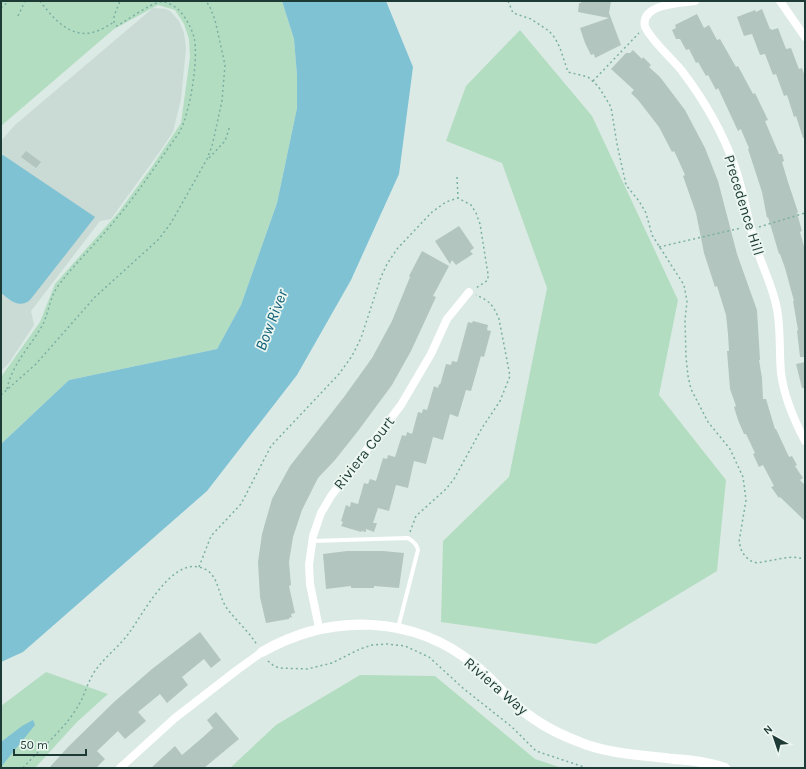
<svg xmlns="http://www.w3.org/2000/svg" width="806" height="769" viewBox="0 0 806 769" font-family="Karla,sans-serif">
<rect width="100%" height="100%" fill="#dceae5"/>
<polygon fill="#cadad4" points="153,8 166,9 170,11 179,21 184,33 186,48 181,99 173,132 161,150 111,219 100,221 31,311 34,325 9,363 1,371 1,141 15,125"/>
<g fill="#b3ddc1">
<polygon points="1,1 282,1 294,39 297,76 297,108 277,203 241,305 217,349 69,380 1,444 1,377 40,322 55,284 118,213 151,168 181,123 190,57 189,39 184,24 175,10 158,5 114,29 1,126"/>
<polygon points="520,30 592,116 678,300 659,395 726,480 717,571 596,644 441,622 443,541 509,477 547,288 502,163 446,141 466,86"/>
<polygon points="46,672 108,694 77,722 35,768 1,768 1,706"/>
<polygon points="360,675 435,676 535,759 562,768 230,768 276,725"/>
</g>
<g fill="#7fc2d4">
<polygon points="282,1 386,1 413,67 399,174 351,280 297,375 207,491 23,652 1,662 1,444 69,380 217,349 241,305 277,203 297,108 297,76 294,39"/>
<path d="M3,155L95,217L30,300C19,309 10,300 1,293V156Z"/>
<polygon points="33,720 35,725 1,767 1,742 22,726"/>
</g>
<g fill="#b2c5be">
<polygon points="582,1 611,1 609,13 621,45 595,58 594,54 591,55 585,43 580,28 609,18 578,12 579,3 581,3"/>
<polygon points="762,9 770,29 771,29 772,30 778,28 786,49 791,48 799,69 802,68 805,77 805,138 803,138 796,116 794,117 787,95 784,96 776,74 773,75 765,54 760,55 752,34 744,36 737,17 755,10 756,12"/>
<polygon points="697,14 704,28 709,25 717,40 720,39 736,67 738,66 753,94 755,93 768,120 765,121 779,154 782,154 784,161 782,162 788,182 798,212 797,213 802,231 800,232 805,250 805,357 800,357 797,331 798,330 793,301 794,301 785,268 780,254 779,254 768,217 767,218 762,192 748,149 749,148 742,132 741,129 738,131 718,88 716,90 708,75 706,76 698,62 696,63 689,49 686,50 680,39 676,39 672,30 676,28 675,25"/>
<polygon points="633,50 642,59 643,57 651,65 649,67 660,77 685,110 705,148 718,181 737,254 757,310 760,360 759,360 762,378 763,399 766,399 775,429 776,429 789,457 792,456 797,465 795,466 803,478 800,480 805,485 805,521 780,497 779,498 771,487 774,486 763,465 759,467 753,454 755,453 746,434 744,434 738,420 734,407 736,406 730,389 727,351 729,351 728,334 726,315 717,286 715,287 704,253 696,213 683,176 685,175 677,157 674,151 672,152 659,127 638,100 631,93 634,90 611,69 626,53 630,53"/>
<polygon points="26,151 41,162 36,168 21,157"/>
<polygon points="459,226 474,248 470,251 473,254 456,265 452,260 450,264 435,241"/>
<polygon points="422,251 449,266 433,296 436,297 411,351 392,385 358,431 335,460 318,478 302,510 293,537 289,562 291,585 289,586 295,613 291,614 292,617 289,618 289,619 266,623 260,597 258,562 262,534 272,499 290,466 344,397 372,358 392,321 410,277 409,276"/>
<polygon points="473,321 488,325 487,330 491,331 484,357 481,356 471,391 466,390 458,417 450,414 443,440 433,437 426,464 414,461 408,488 396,485 389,511 378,508 373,523 377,523 374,532 366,529 366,532 361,531 361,532 341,526 343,522 341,521 346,505 350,507 351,502 358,504 364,483 368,484 370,479 376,481 383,458 387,459 388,455 395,457 402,435 406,436 407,432 412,434 418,412 422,413 423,409 427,410 434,386 438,388 439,384 440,385 446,364 451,365 452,361 457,362 468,322 472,323"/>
<polygon points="805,362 805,388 802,388 796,364"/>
<polygon points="347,551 383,551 404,553 399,588 374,586 374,588 351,588 351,586 326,589 323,554"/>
<polygon points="200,632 221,660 211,668 204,659 182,677 188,685 167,703 160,694 138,712 146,721 125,739 118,731 97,751 105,759 96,768 49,768 68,747 114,702 152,669"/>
<polygon points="216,712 239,739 204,768 151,768 175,746 182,755 202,738 213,728 207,720"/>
</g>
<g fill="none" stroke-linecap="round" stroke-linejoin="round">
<g stroke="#7ab0a3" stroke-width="1.5" stroke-dasharray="2 3" stroke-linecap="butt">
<path d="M40,1C53,18 70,39 94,32C101,30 108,26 114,22"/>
<polyline points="508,1 513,13 531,19 549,31 555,38 560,48 568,72 588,77 598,86 605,97 611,107 617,144 626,185 639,201 646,213 652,235 684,285 687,301 685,320 686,357 688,376 691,389 708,422 730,449 743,477 746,500 739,542 742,552 746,557 751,561 757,563 784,558 793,557 805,559"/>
<polyline points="1,8 9,1"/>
<polyline points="18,16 25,1"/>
<polyline points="593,81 639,33"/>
<polyline points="209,158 225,141 230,126"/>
<polyline points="457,177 458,198"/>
<polyline points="759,227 805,213"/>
<polyline points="659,247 741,228"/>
<path d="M7,389C12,364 30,347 42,326C49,313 49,299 58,286C75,263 98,242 116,219C139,192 158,162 179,133C190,114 199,58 194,37C191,27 186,18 179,10C174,6 167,1 160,2C149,4 128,20 117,26L114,22V16L120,1"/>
<polyline points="1,395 36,364 95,297 159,239 171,223 207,159 212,146 222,101 225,65 215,20 210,7 206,1"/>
<path d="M410,532L416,516L446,489L454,479L482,428L500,401L510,376L499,319C493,305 490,301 476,295"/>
<polyline points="199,567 211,536 241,504 271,446 339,374 352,356 361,338 381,277 387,264 397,249 432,212 446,202 458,198 471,205 476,213 480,224 488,274 488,280 476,288"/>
<polyline points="268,661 274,666 279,668 307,669 332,663 360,649 372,645 387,644 405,646 429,657 464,689 512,727 536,751 587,768"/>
<path d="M23,768C37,752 54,738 67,722C72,716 77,708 81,701C85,692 88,683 93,674C103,658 119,647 129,633C143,614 170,561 198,567C219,570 217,593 226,607C235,620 248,630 257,645"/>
</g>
<path stroke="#fff" stroke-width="4" d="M312,541L408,538C413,541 417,544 418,550L398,628"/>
<g stroke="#fff" stroke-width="8">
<path d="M695,1C679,3 640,4 645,27C654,44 670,56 682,71C704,100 723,133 735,167C744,192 747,218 755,243C761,265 773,286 777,309C781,330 779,352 781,373C784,397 794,420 805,441"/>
<polyline points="780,1 805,37"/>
<polyline points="319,628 310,584 309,565 313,536 321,513 331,496 401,405 431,354 447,319 469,292"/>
<polyline points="120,768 175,718 237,670 262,652"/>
</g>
<path stroke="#fff" stroke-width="10" d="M262,652C330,613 414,614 476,666C490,677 500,690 513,702C531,719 553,732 577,741C606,754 643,755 674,759C691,760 708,762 725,768"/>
</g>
<g text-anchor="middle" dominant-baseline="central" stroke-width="3.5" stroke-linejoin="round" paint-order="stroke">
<g font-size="15" fill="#1d3a34" stroke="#edf7f2">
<text transform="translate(744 205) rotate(73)">Precedence Hill</text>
<text transform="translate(364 453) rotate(-52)">Riviera Court</text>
<text transform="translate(496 686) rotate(41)">Riviera Way</text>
</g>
<g font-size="16" font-style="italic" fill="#146279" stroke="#edf7f2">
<text transform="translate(271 320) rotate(-69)">Bow River</text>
</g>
</g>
<rect width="806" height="769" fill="none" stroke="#1d3a34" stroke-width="4"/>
<g transform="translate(774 737) rotate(320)" stroke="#edf7f2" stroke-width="3" paint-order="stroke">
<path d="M0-3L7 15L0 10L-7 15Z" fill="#1d3a34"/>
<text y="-6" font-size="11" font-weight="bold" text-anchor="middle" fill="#1d3a34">N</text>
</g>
<path d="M14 749v6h72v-6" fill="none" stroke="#1d3a34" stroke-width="2"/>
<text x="20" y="749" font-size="12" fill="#1d3a34" stroke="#edf7f2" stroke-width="3" paint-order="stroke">50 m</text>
</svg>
